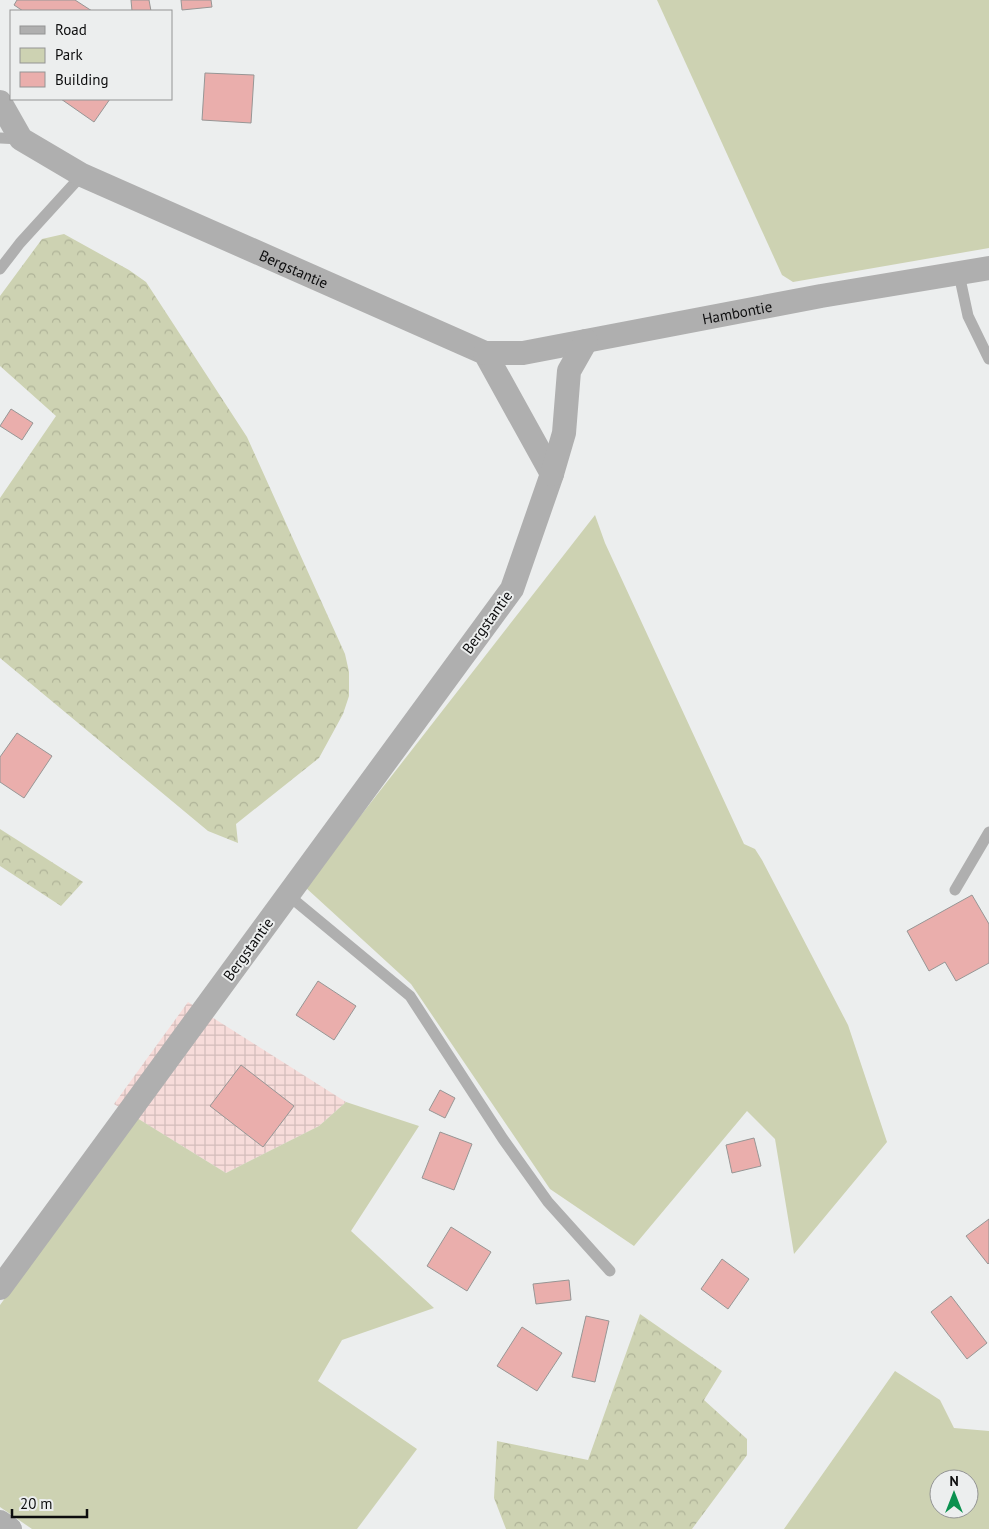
<svg xmlns="http://www.w3.org/2000/svg" width="989" height="1529" viewBox="0 0 989 1529" font-family="'PT Sans',sans-serif">
<defs>
<pattern id="industrial-grid" width="8" height="8" patternUnits="userSpaceOnUse" patternTransform="scale(1.25)"><rect width="8" height="8" fill="#f7dcda"/><path d="M0 4h8M4 0v8" fill="none" stroke="#d3bcba"/></pattern>
<pattern id="forest-crowns" width="20" height="18" patternUnits="userSpaceOnUse" patternTransform="scale(1.25)"><rect width="20" height="18" fill="#cdd2b2"/><path d="M2 6a3 3 0 1 1 6 0M12 15a3 3 0 1 1 6 0" fill="none" stroke="#afb398"/></pattern>
</defs>
<rect width="100%" height="100%" fill="#eceeee"/>
<polygon fill="url(#industrial-grid)" points="188,1002 346,1102 319,1126 226,1173 114,1104"/>
<g fill="#cdd2b2" fill-rule="evenodd">
<polygon points="657,0 989,0 989,248 793,282 782,275"/>
<polygon points="595,515 605,543 744,844 755,849 762,860 848,1025 887,1142 794,1254 775,1139 747,1111 634,1246 550,1189 411,984 305,887"/>
<polygon points="346,1102 419,1126 351,1231 434,1308 342,1340 318,1381 417,1449 357,1529 32,1529 0,1507 0,1305 137,1118 226,1173 319,1126"/>
<path d="M895,1371L940,1400L954,1428L989,1431V1529H784ZM939,1479H969V1509H939Z"/>
</g>
<g fill="url(#forest-crowns)">
<polygon points="64,234 129,270 146,282 247,437 345,654 349,672 349,696 343,714 319,758 236,824 238,843 208,831 0,658 0,498 56,416 0,366 0,296 42,239"/>
<polygon points="0,829 83,882 61,906 0,866"/>
<polygon points="640,1314 722,1371 704,1400 747,1439 747,1455 692,1529 506,1529 494,1498 497,1441 588,1460"/>
</g>
<g fill="#eaaeac" stroke="#979695">
<polygon points="17,0 75,0 92,11 23,11 14,5"/>
<polygon points="131,0 149,0 151,11 132,11"/>
<polygon points="181,0 211,0 212,7 182,10"/>
<polygon points="205,73 254,75 251,123 202,120"/>
<polygon points="61,99 110,99 94,122"/>
<polygon points="11,409 33,423 22,440 0,426"/>
<polygon points="17,733 52,756 24,798 0,782 0,757"/>
<polygon points="972,895 989,924 989,963 956,981 945,962 929,971 907,931"/>
<polygon points="318,981 356,1006 334,1040 296,1015"/>
<polygon points="241,1065 294,1106 263,1147 210,1106"/>
<polygon points="440,1090 455,1098 445,1118 429,1110"/>
<polygon points="440,1132 472,1144 454,1190 422,1178"/>
<polygon points="754,1138 761,1166 732,1173 726,1145"/>
<polygon points="989,1219 989,1263 988,1264 966,1236"/>
<polygon points="451,1227 491,1252 467,1291 427,1266"/>
<polygon points="722,1259 749,1279 728,1309 701,1289"/>
<polygon points="569,1280 571,1300 536,1304 533,1284"/>
<polygon points="951,1296 987,1343 967,1359 931,1312"/>
<polygon points="586,1316 609,1321 595,1382 572,1377"/>
<polygon points="522,1327 562,1353 537,1391 497,1366"/>
</g>
<g fill="none" stroke-linecap="round" stroke-linejoin="round">
<g stroke="#afafaf" stroke-width="11">
<polyline points="0,138 21,139"/>
<polyline points="0,269 20,243 82,175"/>
<polyline points="959,274 968,316 989,359"/>
<polyline points="955,890 989,832"/>
<polyline points="288,895 410,996 503,1139 548,1202 610,1271"/>
</g>
<g stroke="#afafaf" stroke-width="24">
<path id="s1" d="M0,102L21,139L82,175L485,353L552,474L512,589L0,1288"/>
<path id="s2" d="M485,353H523L821,296L989,268"/>
<polyline points="552,474 564,433 569,371 586,341"/>
<polyline points="0,1522 10,1529"/>
</g>
</g>
<g text-anchor="middle" dominant-baseline="central" stroke-width="4" stroke-linejoin="round" paint-order="stroke">
<g font-size="15" fill="#0d0d0e" stroke="#eceeee">
<text stroke="none"><textPath href="#s1" startOffset="345">Bergstantie</textPath></text>
<text stroke="none"><textPath href="#s2" startOffset="256">Hambontie</textPath></text>
<text transform="translate(487 622) rotate(-54)">Bergstantie</text>
<text transform="translate(248 949) rotate(-54)">Bergstantie</text>
</g>
</g>
<rect x="10" y="10" width="162" height="90" fill="#eceeee" stroke="#939494"/>
<rect x="20" y="26" width="25" height="8" fill="#afafaf" stroke="#939494"/>
<text x="55" y="35" font-size="15" fill="#0d0d0e">Road</text>
<rect x="20" y="48" width="25" height="15" fill="#cdd2b2" stroke="#939494"/>
<text x="55" y="60" font-size="15" fill="#0d0d0e">Park</text>
<rect x="20" y="72" width="25" height="15" fill="#eaaeac" stroke="#939494"/>
<text x="55" y="85" font-size="15" fill="#0d0d0e">Building</text>
<g transform="translate(954 1494)"><circle r="24" fill="#eceeee" stroke="#939494"/>
<path d="M0-4L9 19L0 12L-9 19Z" fill="#0b914f"/>
<text y="-8" font-size="14" font-weight="bold" text-anchor="middle" fill="#0d0d0e">N</text>
</g>
<path d="M12 1509v8h75v-8" fill="none" stroke="#0d0d0e" stroke-width="2.5"/>
<text x="20" y="1509" font-size="15" fill="#0d0d0e" stroke="#eceeee" stroke-width="4" paint-order="stroke">20 m</text>
</svg>
